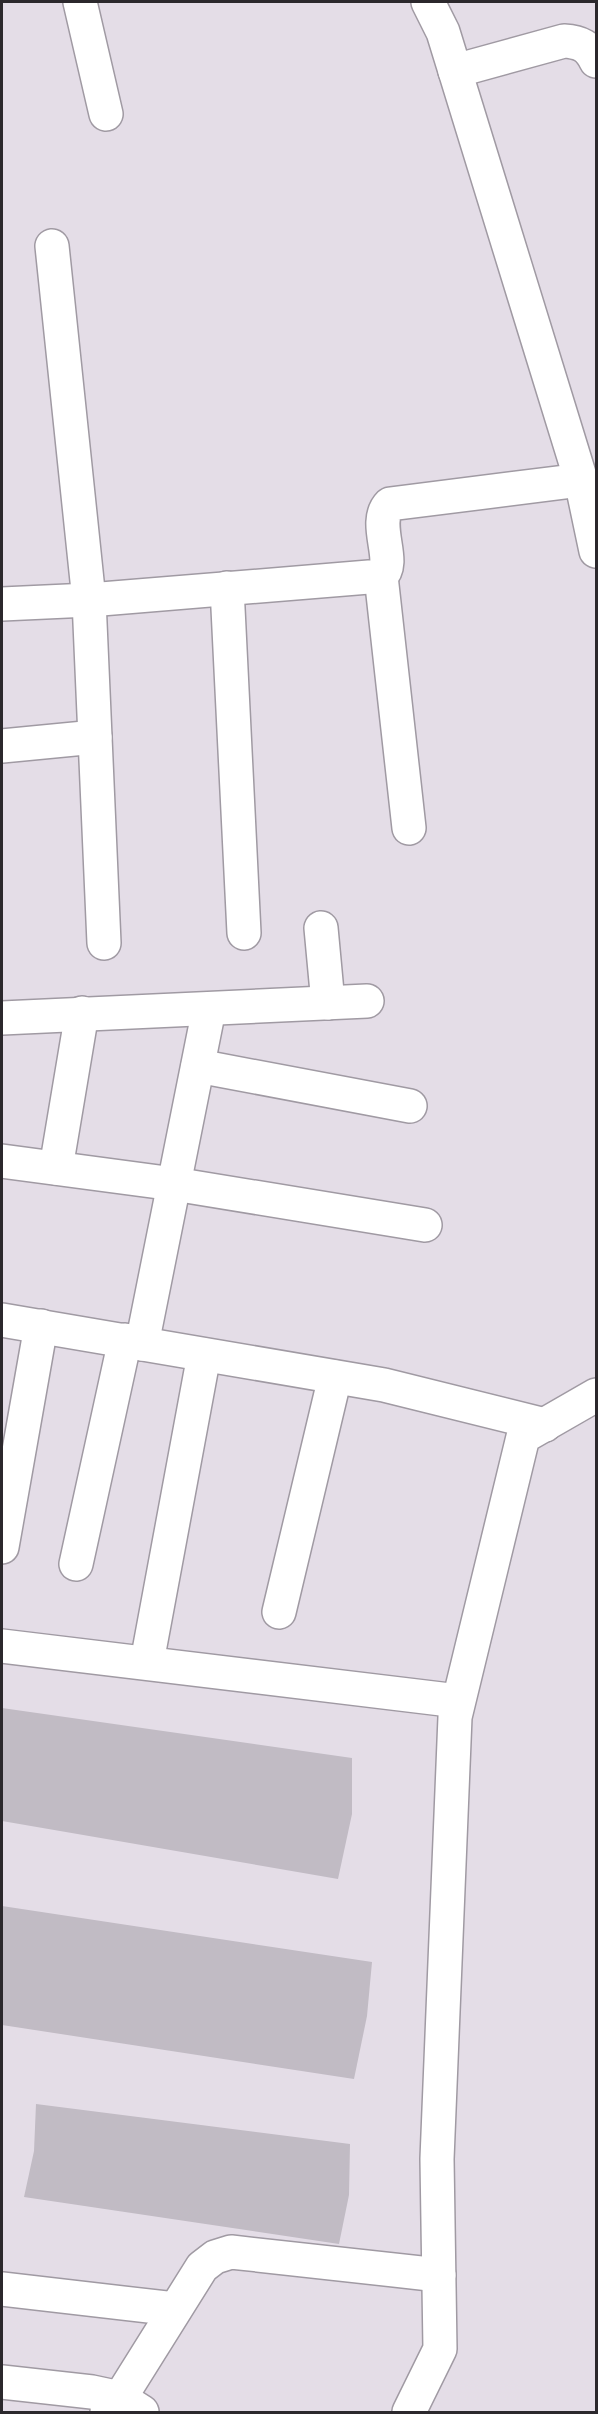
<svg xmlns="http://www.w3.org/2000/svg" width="598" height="2414" viewBox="0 0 598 2414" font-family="'PT Sans Narrow',sans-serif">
<rect width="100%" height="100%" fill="#e4dde7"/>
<g fill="#c1bbc4">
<polygon points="2,1708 352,1758 352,1814 338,1879 2,1821"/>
<polygon points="2,1906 372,1962 367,2016 354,2079 2,2025"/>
<polygon points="36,2104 350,2144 349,2195 339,2244 24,2197 34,2151"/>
</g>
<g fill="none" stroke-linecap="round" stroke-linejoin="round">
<defs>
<g id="street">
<polyline points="80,2 106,114"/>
<path d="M455,71L564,41C580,42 589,46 596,61"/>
<polyline points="52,246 89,600 104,943"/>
<polyline points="381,576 409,828"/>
<polyline points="227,588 244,933"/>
<path d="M2,604L89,600L381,576C398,562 371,523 390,504L581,480"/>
<polyline points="2,746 95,737"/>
<polyline points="321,928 328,1003"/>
<polyline points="2,1018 367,1001"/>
<polyline points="198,1066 410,1106"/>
<polyline points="2,1161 174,1184 425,1225"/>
<polyline points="56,1168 82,1013"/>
<polyline points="2,1320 384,1385 545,1425"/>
<polyline points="142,1344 209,1009"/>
<polyline points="2,1547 41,1326"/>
<polyline points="76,1564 125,1340"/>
<polyline points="279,1612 335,1377"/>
<polyline points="2,1646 458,1701"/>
<polyline points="147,1662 204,1355"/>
<polyline points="2,2289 175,2309"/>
<polyline points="2,2382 92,2392 120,2398 142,2412"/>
<polyline points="107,2412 120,2398 202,2267 215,2257 231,2252 439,2275"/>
<polyline points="409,2412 440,2349 437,2159 455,1717 523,1437 596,1395"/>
</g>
<polyline id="secondary" points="428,2 443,32 581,480 596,551"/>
</defs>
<use href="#street" stroke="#a09aa3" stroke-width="36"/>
<use href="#secondary" stroke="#a09aa3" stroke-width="36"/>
<use href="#street" stroke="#fff" stroke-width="33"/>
<use href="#secondary" stroke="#fff" stroke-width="33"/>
</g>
<rect width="598" height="2414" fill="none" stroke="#2b282c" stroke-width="6"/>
</svg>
